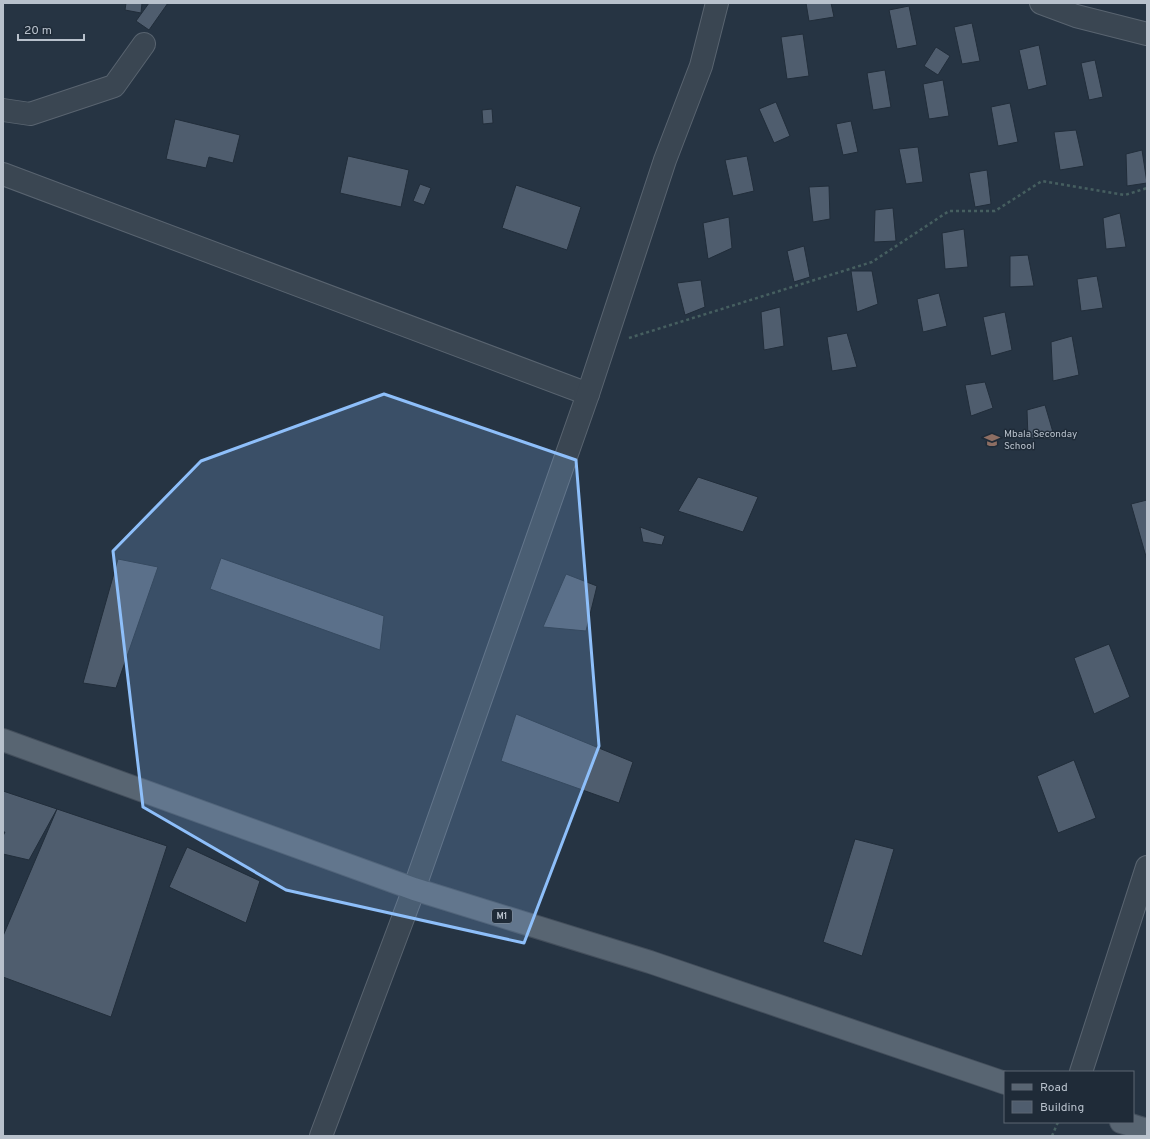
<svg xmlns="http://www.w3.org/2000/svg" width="1150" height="1139" viewBox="0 0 1150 1139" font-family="Overpass,sans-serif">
<rect width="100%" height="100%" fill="#263443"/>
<g fill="#4f5d6e" stroke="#212d3a">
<polygon points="126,3 142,3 141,13 125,10"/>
<polygon points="149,3 168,3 149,30 136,21"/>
<polygon points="806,3 831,3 834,17 809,21"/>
<polygon points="909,6 917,45 897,49 889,10"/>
<polygon points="972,23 980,61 962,64 954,27"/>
<polygon points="803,34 809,76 787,79 781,37"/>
<polygon points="1039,45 1047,85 1028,90 1019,50"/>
<polygon points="936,47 950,56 938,75 924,66"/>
<polygon points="1095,60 1103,97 1089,100 1081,63"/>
<polygon points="885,70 891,107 873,110 867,73"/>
<polygon points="943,80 949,116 929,119 923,84"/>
<polygon points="776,102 790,136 774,143 759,109"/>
<polygon points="1010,103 1018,142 998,146 991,107"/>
<polygon points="492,109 493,123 483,124 482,110"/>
<polygon points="175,119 240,135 233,163 209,157 206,168 166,159"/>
<polygon points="851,121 858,152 843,155 836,124"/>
<polygon points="1076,130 1084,166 1060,170 1054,132"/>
<polygon points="918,147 923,182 906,184 899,149"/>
<polygon points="1142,150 1147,183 1127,186 1126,154"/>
<polygon points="348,156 409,170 401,207 340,193"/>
<polygon points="747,156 754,191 733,196 725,160"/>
<polygon points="987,170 991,204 975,207 969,173"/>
<polygon points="420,184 431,188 424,205 413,201"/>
<polygon points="516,185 581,207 567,250 502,228"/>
<polygon points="829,186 830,219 813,222 809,187"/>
<polygon points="893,208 896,241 874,242 875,210"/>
<polygon points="1120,213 1126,247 1106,249 1103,218"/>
<polygon points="729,217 732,248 708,259 703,223"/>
<polygon points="964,229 968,267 945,269 942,233"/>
<polygon points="804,246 810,277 794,282 787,251"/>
<polygon points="1028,255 1034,286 1010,287 1010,256"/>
<polygon points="851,271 872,271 878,304 857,312"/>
<polygon points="1097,276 1103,308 1081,311 1077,279"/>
<polygon points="701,280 705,307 685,315 677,283"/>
<polygon points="939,293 947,326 923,332 917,299"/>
<polygon points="780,307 784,346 764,350 761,312"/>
<polygon points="1005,312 1012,350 991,356 983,317"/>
<polygon points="847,333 857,367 832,371 827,337"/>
<polygon points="1072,336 1079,375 1053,381 1051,342"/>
<polygon points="985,382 993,408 971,416 965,385"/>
<polygon points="1045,405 1055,439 1028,438 1027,410"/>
<polygon points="698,477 758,497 743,532 678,511"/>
<polygon points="1147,500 1147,560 1131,504"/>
<polygon points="640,527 665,536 662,545 643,542"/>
<polygon points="221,558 384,616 380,650 210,589"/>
<polygon points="118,559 158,567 116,688 83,683"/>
<polygon points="566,574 597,586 586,631 543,627"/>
<polygon points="1109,644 1130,697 1094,714 1074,658"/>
<polygon points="516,714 633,762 619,803 501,761"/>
<polygon points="1074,760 1096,818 1058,833 1037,776"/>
<polygon points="3,791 57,809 29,860 3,854 3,836 5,832 3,832"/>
<polygon points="57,809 167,846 111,1017 3,977 3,936"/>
<polygon points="855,839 894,849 862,956 823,942"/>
<polygon points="187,847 260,881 246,923 169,887"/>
</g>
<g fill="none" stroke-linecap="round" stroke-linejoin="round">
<defs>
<g id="minor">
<polyline points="1041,3 1076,16 1147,34"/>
<polyline points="3,110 30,114 114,86 144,44"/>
<polyline points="3,174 588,394"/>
<polyline points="1081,1072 1147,867"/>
<polyline points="321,1136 414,889 588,394 665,160 701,66 717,3"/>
</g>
<g id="major">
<polyline points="3,740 414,889 650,962 1005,1083"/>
<polyline points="1121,1122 1147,1130"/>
</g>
</defs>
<use href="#minor" stroke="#596470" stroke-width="24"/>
<use href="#major" stroke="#444f5c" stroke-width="24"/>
<g stroke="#465f60" stroke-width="2.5" stroke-dasharray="3 3" stroke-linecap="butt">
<polyline points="629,338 872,262 949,211 995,211 1042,181 1125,195 1147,188"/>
<polyline points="1052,1136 1058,1122"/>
</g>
<use href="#minor" stroke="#3a4652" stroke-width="22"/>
<use href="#major" stroke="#586572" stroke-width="22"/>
</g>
<path fill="#8ebffa" fill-opacity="0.2" stroke="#8ebffa" stroke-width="3" stroke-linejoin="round" d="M384,394L576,460L599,746L524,943L286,890L143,807L113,551L201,461Z"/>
<defs>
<symbol id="school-bare" viewBox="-9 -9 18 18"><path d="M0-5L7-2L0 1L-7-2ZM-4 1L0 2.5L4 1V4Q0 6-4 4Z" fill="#8d6e63" stroke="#1f2b38" stroke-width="2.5" paint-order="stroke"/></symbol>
</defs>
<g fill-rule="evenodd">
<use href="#school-bare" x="981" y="429" width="22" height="22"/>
</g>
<g text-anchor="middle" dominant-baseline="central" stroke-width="3" stroke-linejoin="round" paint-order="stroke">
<rect fill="#1f2b38" stroke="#8a94a0" stroke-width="1" x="492" y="909" width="20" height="14" rx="3"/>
<g font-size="9" font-weight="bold" fill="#b8c1cc">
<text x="502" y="916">M1</text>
</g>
<g font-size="10" fill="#b8c1cc" stroke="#1f2b38" text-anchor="start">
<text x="1004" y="434">Mbala Seconday<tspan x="1004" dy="12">School</tspan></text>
</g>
</g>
<rect width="1150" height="1139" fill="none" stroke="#b8c1cc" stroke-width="8"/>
<rect x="1004" y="1071" width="130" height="52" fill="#1f2b38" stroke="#5c6773"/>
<rect x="1012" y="1084" width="20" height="6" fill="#586572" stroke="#5c6773"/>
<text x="1040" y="1091" font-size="12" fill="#b8c1cc">Road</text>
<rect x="1012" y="1101" width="20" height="12" fill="#4f5d6e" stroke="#5c6773"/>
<text x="1040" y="1111" font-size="12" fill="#b8c1cc">Building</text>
<path d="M18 34v6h66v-6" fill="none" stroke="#b8c1cc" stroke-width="2"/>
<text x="24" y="34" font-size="12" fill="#b8c1cc" stroke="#1f2b38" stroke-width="3" paint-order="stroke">20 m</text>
</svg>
